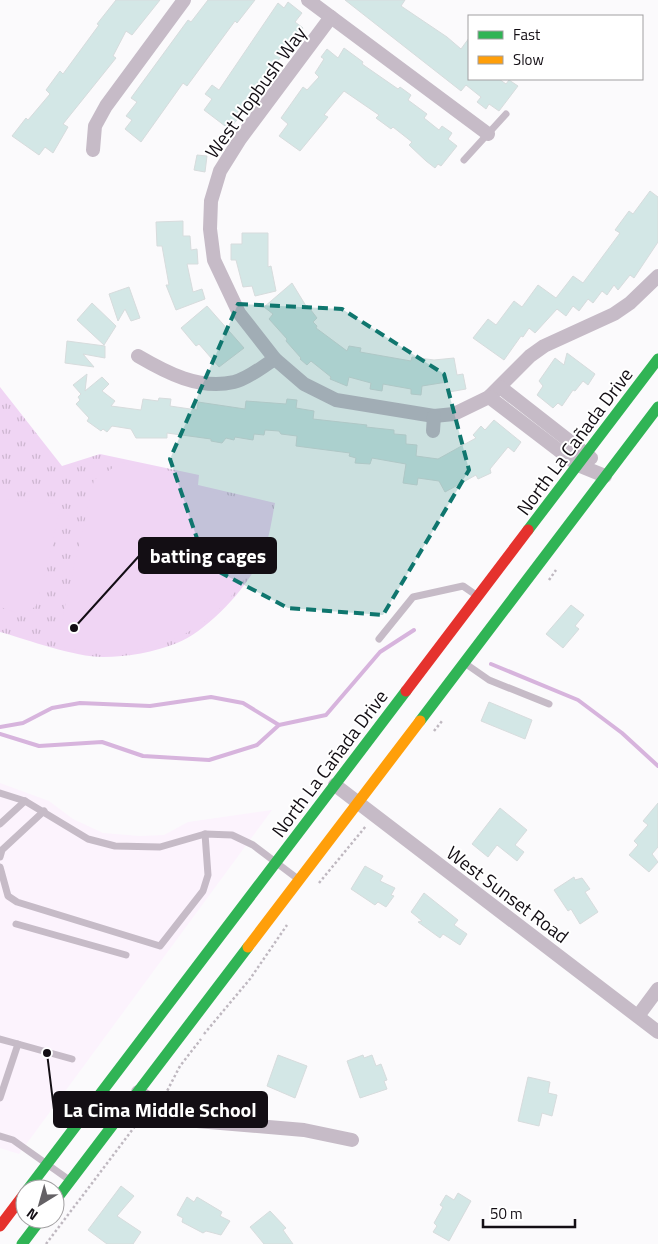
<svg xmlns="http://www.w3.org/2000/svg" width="658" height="1244" viewBox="0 0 658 1244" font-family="'Titillium Web',sans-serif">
<defs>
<pattern id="grass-tufts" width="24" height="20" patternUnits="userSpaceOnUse" patternTransform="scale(1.25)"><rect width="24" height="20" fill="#f0d5f4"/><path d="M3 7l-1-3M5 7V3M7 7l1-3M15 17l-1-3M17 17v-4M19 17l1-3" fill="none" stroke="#cdb6d0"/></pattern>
</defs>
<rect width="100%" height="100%" fill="#fbfafc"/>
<polygon fill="#fcf3fd" points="0,783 49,801 73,819 103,833 140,836 164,835 188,822 272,810 19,1154 0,1148"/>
<path fill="url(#grass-tufts)" d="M0,387L62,466L100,454L199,475L198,485L275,503C272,518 270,534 265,548C254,581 210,630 177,643C154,652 128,657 103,657C75,657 28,640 0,632Z"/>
<g fill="#f0d5f4">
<path d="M122,462L197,476L195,487L271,506C257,595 190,657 98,652C84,652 70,648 56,646L94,480Z"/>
<polygon points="0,499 61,504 49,560 36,606 23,615 0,607"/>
</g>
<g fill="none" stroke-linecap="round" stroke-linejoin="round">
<g stroke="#d7b4dd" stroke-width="4">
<polyline points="491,664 578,700 622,733 658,766"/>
<polyline points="0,727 23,723 52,708 80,703 150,706 211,697 243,703 279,725"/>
<polyline points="0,734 39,746 102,742 143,756 209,760 257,745 279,725 326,715 380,652 414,630"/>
</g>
</g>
<g fill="#d3e7e6" stroke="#d7dcdd">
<polygon points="116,0 160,0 132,35 126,31 113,56 116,58 63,124 68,127 53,153 45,147 39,155 12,136 26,118 28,120 50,94 46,90 60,71 63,74 99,25 97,24"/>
<polygon points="208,0 255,0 237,23 235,21 187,86 183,83 141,142 125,129 132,120 126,116 137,102 131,98 188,20 191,22"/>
<polygon points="345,0 405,0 401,6 447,37 461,49 469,38 469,79 499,79 506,84 509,80 518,86 499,111 489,104 486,109 477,102 481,97 466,85 461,91"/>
<polygon points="288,2 302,13 295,22 303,28 261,83 259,81 234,118 237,120 229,129 204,110 212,99 205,94 212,85 219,90 278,3 284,8"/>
<polygon points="344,48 363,62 362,64 398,89 400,87 411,95 408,100 427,114 424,118 439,130 442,126 452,133 448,139 457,146 441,166 438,164 435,168 426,161 409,145 412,142 393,127 391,129 376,118 379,115 344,91 324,115 328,117 300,151 279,136 288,124 281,118 303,87 307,90 319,77 315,73 324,59 321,57 327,49 338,58"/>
<polygon points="197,155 207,156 205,172 194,170"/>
<polygon points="650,191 658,197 658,242 634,278 630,275 618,290 614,285 607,295 602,291 593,303 588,299 579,311 573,306 566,316 557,309 535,333 529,328 523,337 521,336 504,360 473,338 488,319 496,325 514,301 522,307 538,285 556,298 573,276 583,283 620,233 615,230 629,211 633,214"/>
<polygon points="183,221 183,236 190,236 191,250 197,249 198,264 187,264 193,292 202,289 205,299 176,310 166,285 169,285 162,246 157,246 156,222"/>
<polygon points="242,233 268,233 268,267 271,266 276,291 255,296 252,286 243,287 236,260 231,260 231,244 242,244"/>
<polygon points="292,283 306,306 307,305 317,318 313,322 317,326 316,328 347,351 349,346 361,348 360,352 411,361 412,357 434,360 454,358 457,375 463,374 466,389 449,392 447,382 422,386 421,395 411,394 411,389 383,384 382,391 370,389 371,383 349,377 347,386 330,379 331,377 311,361 307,365 300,359 301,358 286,341 287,339 269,319 273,314 264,307"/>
<polygon points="129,287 140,318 131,321 125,309 118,321 109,294"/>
<polygon points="92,303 116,326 104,345 77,320"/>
<polygon points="207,306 244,348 219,367 199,344 196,346 181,328"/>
<polygon points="67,341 105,346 105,358 83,354 94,367 65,363"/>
<polygon points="567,353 595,374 588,385 583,381 575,391 573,390 562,406 558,403 553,408 537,395 543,386 539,381 555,358 564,365"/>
<polygon points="87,374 85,391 102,377 109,384 102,391 115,401 111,406 141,410 143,399 158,401 159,398 171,399 170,406 197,410 198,402 245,409 246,401 286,404 287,399 297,400 296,408 314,411 313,419 367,425 366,427 394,430 394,434 406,435 406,444 417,445 416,456 438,459 476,438 473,435 481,426 485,430 494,420 521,442 514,452 508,447 490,469 491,473 478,479 476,475 445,492 439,481 418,478 417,485 403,483 406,464 372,458 370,464 355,463 356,458 349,456 350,453 296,446 297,436 281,434 279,431 265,430 264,435 254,434 253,440 235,437 234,440 226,438 222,443 211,441 211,439 167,433 167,438 136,438 131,429 112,426 107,432 103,429 101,431 87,421 89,418 76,404 80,400 78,397 81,394 73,385"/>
<polygon points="571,605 584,615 575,626 579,629 563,648 546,634"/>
<polygon points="489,702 532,720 525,739 481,721"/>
<polygon points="658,803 658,847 652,854 658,862 649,872 629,855 638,845 634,841 648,825 643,821"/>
<polygon points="500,808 527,830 515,845 524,852 517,861 497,845 488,857 472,844"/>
<polygon points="365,866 383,876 380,881 395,888 391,895 394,896 386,907 378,902 375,905 351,889"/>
<polygon points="574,877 575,880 582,878 590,889 585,892 598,912 580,924 571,909 568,911 554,890"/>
<polygon points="424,893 458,920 454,925 467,934 460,945 443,934 440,938 418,922 422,921 411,912"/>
<polygon points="278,1055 307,1066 295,1098 267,1086"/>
<polygon points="363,1055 364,1058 372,1055 376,1066 381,1064 387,1080 384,1081 387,1089 360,1098 347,1061"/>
<polygon points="528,1077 550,1082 548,1093 557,1095 552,1116 542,1113 539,1126 518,1121"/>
<polygon points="121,1186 134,1196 117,1216 141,1232 133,1244 107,1244 88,1230"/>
<polygon points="458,1193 471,1201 449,1241 433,1232 437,1226 434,1223 443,1207 440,1205 446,1195 454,1200"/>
<polygon points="187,1197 194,1202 197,1197 222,1212 220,1216 230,1221 221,1235 206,1231 203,1233 182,1222 183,1218 177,1215"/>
<polygon points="270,1211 286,1228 283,1230 293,1244 264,1244 250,1227"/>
</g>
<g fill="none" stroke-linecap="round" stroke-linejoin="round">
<g stroke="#bfb8c0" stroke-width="2.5" stroke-dasharray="2.5 2.5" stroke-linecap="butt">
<polyline points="549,580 556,570"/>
<polyline points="434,731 442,721"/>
<polyline points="319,883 366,826"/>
<polyline points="204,1034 250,979 287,925"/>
<polyline points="165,1095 180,1066 201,1039"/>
<polyline points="46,1244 139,1121 151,1113"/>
</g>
<g stroke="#c6bbc7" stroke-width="7">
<polyline points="464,160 506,114"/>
<polyline points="379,639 413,597 463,586 476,595"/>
<polyline points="466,664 489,680 549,704"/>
<polyline points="0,793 25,801 88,839 115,846 160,847 205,834 232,835 253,845 298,879"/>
<polyline points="0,824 25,801"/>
<polyline points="0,857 2,850 44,811"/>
<polyline points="0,867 8,896 17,902 160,946 203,891 208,875 205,834"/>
<polyline points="16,924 126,955"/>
<polyline points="0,1039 18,1044"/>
<polyline points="0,1098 18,1044 72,1059"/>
<polyline points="0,1136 13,1140 68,1179"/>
</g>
<g stroke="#c6bbc7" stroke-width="14">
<polyline points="308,0 488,134"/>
<polyline points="331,17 240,139 220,171 211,201 210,229 214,260 239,313 275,359 304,384 336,400 434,416 454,414 489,397 530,356 544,346 614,314 630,303 658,276"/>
<polyline points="93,150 95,126 106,106 184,0"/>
<path d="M138,356C167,373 199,390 234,382C248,379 263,366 275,359"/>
<polyline points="500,387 591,458"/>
<polyline points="489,397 578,465 605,476"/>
<polyline points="433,431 434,416"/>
<polyline points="335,785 658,1032"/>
<polyline points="638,1016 658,989"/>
<polyline points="138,1092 181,1117 197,1121 304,1130 352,1140"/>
</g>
<g stroke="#30b455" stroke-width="11">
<polyline points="528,530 658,359"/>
<polyline points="420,721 658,407"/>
<polyline points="28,1189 406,691"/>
<polyline points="55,1201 248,947"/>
<polyline points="22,1244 41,1219"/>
</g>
<polyline stroke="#ff9f0a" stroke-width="11" points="248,947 420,721"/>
<g stroke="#e5322d" stroke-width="11">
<polyline points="406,691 528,530"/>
<polyline points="0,1226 25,1193"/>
</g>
</g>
<path fill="#0f766e" fill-opacity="0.2" stroke="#0f766e" stroke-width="4" stroke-dasharray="10 6" stroke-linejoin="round" d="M238,304L342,309L444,374L469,470L383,615L288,608L206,565L170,459Z"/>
<g text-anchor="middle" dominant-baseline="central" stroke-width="4" stroke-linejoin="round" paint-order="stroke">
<g font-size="19" fill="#130e14" stroke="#fff">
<text transform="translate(255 92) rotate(-54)">West Hopbush Way</text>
<text transform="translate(574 441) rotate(-53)">North La Cañada Drive</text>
<text transform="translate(329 763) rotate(-53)">North La Cañada Drive</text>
<text transform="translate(508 894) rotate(37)">West Sunset Road</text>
</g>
</g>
<path fill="none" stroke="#130e14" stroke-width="2" d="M74 628L139 556M47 1053L54 1110"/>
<g fill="#130e14" stroke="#fff" stroke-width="2">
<circle cx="74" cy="628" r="5"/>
<circle cx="47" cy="1053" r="5"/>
</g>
<g fill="#130e14" stroke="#130e14" stroke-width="2">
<rect x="139" y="538" width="137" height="35" rx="5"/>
<rect x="54" y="1092" width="213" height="35" rx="5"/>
</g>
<g font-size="20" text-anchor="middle" font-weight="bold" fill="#fff">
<text x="208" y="563">batting cages</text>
<text x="160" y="1117">La Cima Middle School</text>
</g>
<rect x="468" y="15" width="175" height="65" fill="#ffffff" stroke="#a19fa1"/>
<rect x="478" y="31" width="25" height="8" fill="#30b455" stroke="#a19fa1"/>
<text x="513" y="40" font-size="15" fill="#130e14">Fast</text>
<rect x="478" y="56" width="25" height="8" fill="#ff9f0a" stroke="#a19fa1"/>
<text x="513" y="65" font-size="15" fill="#130e14">Slow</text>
<g transform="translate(40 1204) rotate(217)"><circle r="24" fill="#ffffff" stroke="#a19fa1"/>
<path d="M0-4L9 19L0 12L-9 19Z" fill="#646165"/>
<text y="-8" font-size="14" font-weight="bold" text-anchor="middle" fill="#130e14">N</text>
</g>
<path d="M483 1219v8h92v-8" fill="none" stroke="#130e14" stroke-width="2.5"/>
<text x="490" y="1219" font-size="15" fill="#130e14" stroke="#ffffff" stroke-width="4" paint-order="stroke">50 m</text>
</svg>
